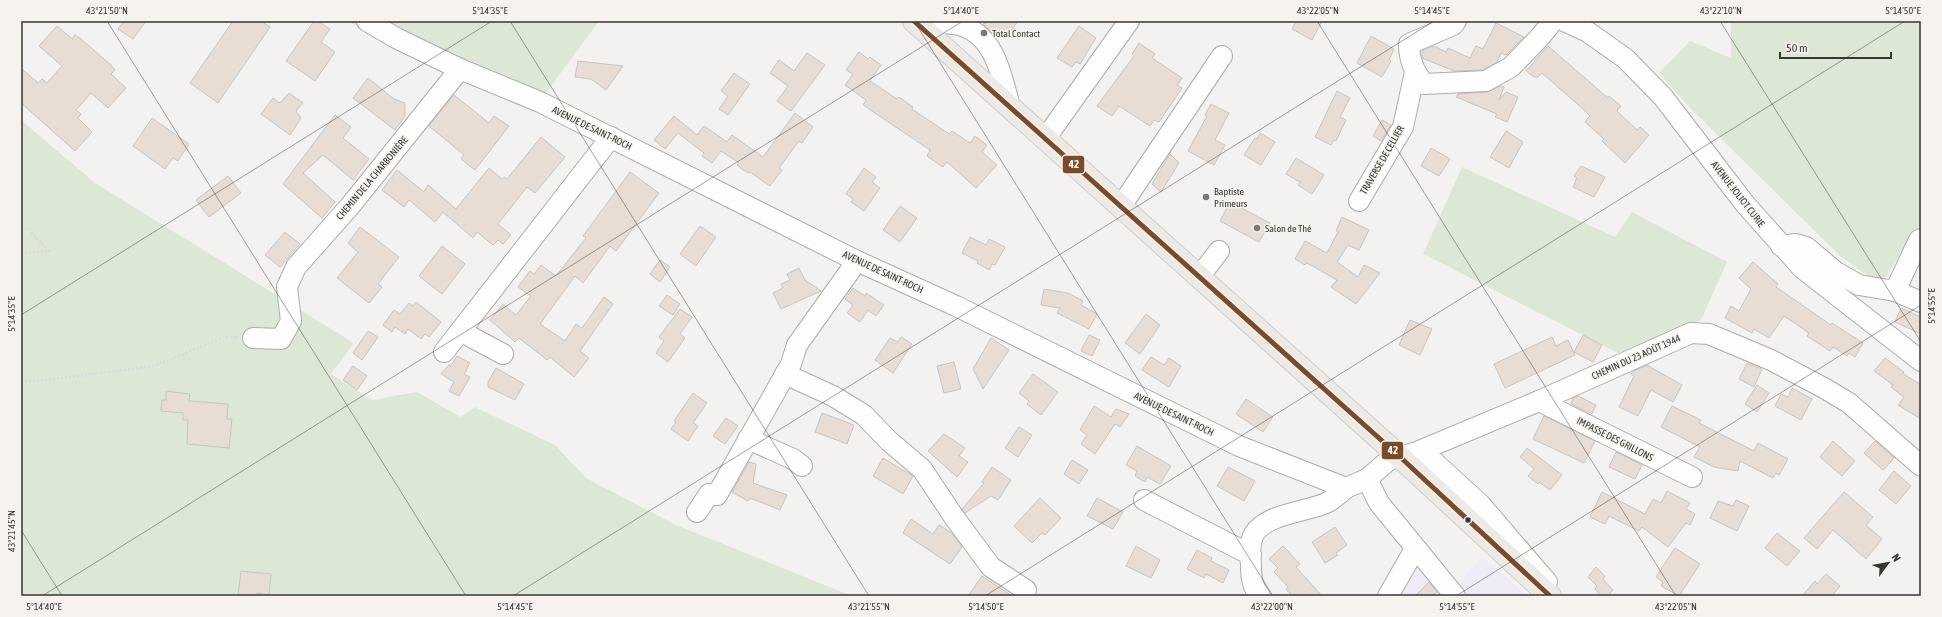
<svg xmlns="http://www.w3.org/2000/svg" width="1942" height="617" viewBox="0 0 1942 617" font-family="'Asap Condensed',sans-serif">
<rect width="100%" height="100%" fill="#f4f2f0"/>
<polygon fill="#eeebf7" points="1483,557 1527,596 1396,596 1411,561 1448,594"/>
<g fill="#dce7d6">
<polygon points="348,21 599,21 537,105 456,77 381,41"/>
<polygon points="1731,21 1921,21 1921,226 1912,234 1881,285 1840,256 1688,106 1659,73 1690,41 1731,58"/>
<polygon points="21,120 95,183 354,343 331,374 372,400 417,392 461,417 475,407 555,445 586,478 676,525 852,596 21,596"/>
<polygon points="1462,167 1615,237 1632,212 1727,262 1701,320 1618,353 1423,254"/>
</g>
<g fill="#e7ddd5" stroke="#c6c5c3">
<polygon points="124,21 146,21 133,39 118,29"/>
<polygon points="233,21 261,21 270,27 218,103 190,83"/>
<polygon points="314,21 318,21 330,29 321,42 335,52 315,81 286,61"/>
<polygon points="990,21 1018,21 1010,32 997,38 983,24"/>
<polygon points="1296,21 1322,21 1312,40 1292,29"/>
<polygon points="1496,23 1524,37 1506,55 1501,53 1497,62 1483,70 1454,71 1422,58 1422,51 1434,46 1446,52 1448,48 1470,58 1476,46 1483,49"/>
<polygon points="57,26 72,39 75,35 81,39 111,65 115,70 111,74 126,88 108,108 91,93 76,110 81,114 78,118 92,132 75,151 21,103 21,68 38,83 42,79 47,83 62,66 39,46"/>
<polygon points="1079,26 1096,38 1080,64 1076,62 1072,67 1057,58"/>
<polygon points="1371,36 1394,49 1389,60 1391,61 1382,77 1357,63"/>
<polygon points="1139,43 1155,54 1152,58 1182,78 1177,85 1182,88 1159,122 1154,120 1150,126 1119,106 1112,116 1097,106 1134,56 1132,54"/>
<polygon points="1548,46 1608,98 1609,96 1621,106 1617,111 1637,130 1640,127 1649,135 1625,163 1602,141 1604,139 1585,122 1590,116 1584,110 1542,73 1538,77 1534,77 1526,71"/>
<polygon points="859,52 868,59 870,57 881,65 870,81 897,99 899,97 913,107 912,109 949,134 952,131 970,143 975,136 987,145 982,152 997,165 976,188 947,162 943,167 927,156 930,150 863,105 866,100 845,85 853,74 846,70"/>
<polygon points="807,53 825,65 791,111 777,101 788,86 770,73 779,60 794,71"/>
<polygon points="578,61 623,66 606,90 591,79 575,77"/>
<polygon points="734,73 750,84 728,115 719,109 728,96 721,91"/>
<polygon points="368,78 394,99 405,103 405,116 395,130 353,98"/>
<polygon points="1500,86 1504,87 1499,100 1506,92 1518,97 1507,122 1495,117 1497,114 1456,97 1458,94 1487,92"/>
<polygon points="1337,91 1350,98 1340,117 1346,120 1336,141 1334,140 1331,145 1315,137"/>
<polygon points="289,93 303,103 296,111 301,118 290,135 261,114 273,98 280,103"/>
<polygon points="454,95 489,123 494,116 509,126 475,170 461,159 464,155 429,126"/>
<polygon points="1211,104 1229,113 1215,140 1225,145 1214,165 1188,151 1207,116 1205,115"/>
<polygon points="795,113 813,127 802,143 799,141 779,168 782,170 770,186 750,172 749,173 743,170 737,165 739,163 721,151 712,163 702,156 704,153 678,133 665,149 654,140 674,116 697,135 704,126 727,142 732,135 763,157"/>
<polygon points="335,115 351,127 343,138 369,159 353,180 323,155 303,173 335,202 322,218 283,184"/>
<polygon points="152,118 189,144 178,161 173,158 165,169 133,146"/>
<polygon points="1382,120 1391,125 1381,141 1373,136"/>
<polygon points="1506,131 1523,142 1509,168 1490,157"/>
<polygon points="1260,133 1275,142 1261,165 1244,155 1255,138 1257,139"/>
<polygon points="541,137 565,157 535,193 527,187 498,224 511,235 503,244 498,240 493,245 477,232 473,238 443,212 435,222 409,200 404,207 382,190 397,170 424,192 428,185 456,209 489,168 502,179 504,177 507,179"/>
<polygon points="1431,148 1450,159 1439,176 1421,166"/>
<polygon points="1170,154 1179,163 1161,192 1152,184"/>
<polygon points="1296,158 1324,175 1312,194 1298,185 1300,182 1286,174"/>
<polygon points="1581,166 1605,177 1594,197 1573,187 1577,178 1574,176"/>
<polygon points="864,168 876,177 872,182 880,188 864,211 851,202 853,199 846,194"/>
<polygon points="630,172 659,193 616,251 610,246 583,283 575,276 540,324 565,341 576,324 582,328 604,297 613,304 580,351 589,358 574,377 550,357 547,360 519,338 515,342 490,320 503,304 516,315 531,296 518,287 530,271 534,274 541,265 556,276 586,238 583,236"/>
<polygon points="228,176 241,193 209,217 196,200"/>
<polygon points="1230,202 1270,223 1259,242 1220,221"/>
<polygon points="900,206 917,218 900,242 883,230"/>
<polygon points="1342,217 1369,230 1359,250 1348,245 1337,262 1358,277 1364,265 1380,273 1356,304 1331,287 1337,280 1307,263 1305,265 1295,259 1305,241 1327,253 1338,232 1336,231"/>
<polygon points="700,226 716,237 696,266 680,254"/>
<polygon points="360,227 399,257 378,284 382,287 369,303 337,278 358,252 348,243"/>
<polygon points="285,232 300,244 280,267 265,255"/>
<polygon points="970,237 986,245 989,239 1005,247 995,265 992,264 989,270 977,263 978,261 962,253"/>
<polygon points="442,246 465,264 442,294 419,276"/>
<polygon points="660,260 670,267 660,282 650,274"/>
<polygon points="1753,262 1778,284 1776,287 1831,325 1832,323 1863,343 1855,357 1849,353 1847,356 1833,347 1830,351 1807,336 1809,333 1784,316 1769,338 1754,329 1752,333 1725,318 1731,306 1739,311 1751,289 1739,278"/>
<polygon points="799,268 805,280 821,291 781,309 773,293 783,288 781,284 790,280 787,274"/>
<polygon points="853,288 865,296 866,293 884,305 876,316 868,310 860,322 847,313 853,305 845,299"/>
<polygon points="1044,289 1068,293 1083,301 1081,305 1097,314 1089,329 1057,313 1060,308 1041,305"/>
<polygon points="667,295 680,304 673,315 659,306"/>
<polygon points="416,302 441,322 429,337 425,334 421,339 408,329 405,334 395,327 392,332 383,325 394,310 400,314 409,303 413,306"/>
<polygon points="1901,308 1921,317 1921,334 1895,322"/>
<polygon points="680,309 692,317 680,334 685,338 668,362 656,353 664,341 659,337"/>
<polygon points="1146,314 1160,325 1140,354 1125,343"/>
<polygon points="1410,320 1432,329 1420,355 1399,345"/>
<polygon points="368,331 378,337 362,360 353,353"/>
<polygon points="1089,335 1100,340 1092,356 1081,351"/>
<polygon points="1583,335 1602,345 1593,362 1574,352"/>
<polygon points="901,337 912,344 893,373 875,360 890,338 898,342"/>
<polygon points="1552,337 1556,346 1568,340 1575,355 1505,388 1494,364"/>
<polygon points="991,338 1009,350 983,389 973,369"/>
<polygon points="457,356 470,363 464,374 470,377 459,396 449,391 454,382 441,374 449,365 451,366"/>
<polygon points="1151,357 1164,365 1169,358 1181,366 1169,387 1142,370"/>
<polygon points="1885,358 1904,372 1902,373 1921,385 1921,419 1898,405 1904,397 1891,387 1893,385 1874,371"/>
<polygon points="954,362 961,389 944,393 937,366"/>
<polygon points="1747,363 1762,369 1754,387 1739,379"/>
<polygon points="1647,365 1682,385 1673,402 1651,390 1638,416 1619,407 1634,376 1631,374 1634,371"/>
<polygon points="353,366 367,376 357,390 343,380"/>
<polygon points="496,368 524,384 515,400 488,387 488,382"/>
<polygon points="1033,374 1058,392 1041,415 1027,404 1029,401 1019,393"/>
<polygon points="1757,385 1769,393 1757,412 1745,404"/>
<polygon points="1792,388 1812,399 1801,420 1775,406 1781,394 1788,397"/>
<polygon points="166,391 190,394 189,401 228,404 227,419 232,419 229,448 187,444 188,420 183,420 183,413 161,411 162,400 166,400"/>
<polygon points="693,393 707,403 693,423 698,426 688,441 671,429 676,422 674,421"/>
<polygon points="1578,396 1596,405 1592,414 1571,404 1573,398"/>
<polygon points="1246,399 1273,417 1263,432 1236,414"/>
<polygon points="1094,406 1111,417 1116,409 1129,414 1120,427 1115,424 1095,454 1081,444 1087,435 1080,430"/>
<polygon points="1672,406 1701,420 1699,423 1754,451 1758,443 1788,459 1779,475 1776,473 1773,478 1740,461 1738,471 1714,467 1694,457 1700,447 1661,427"/>
<polygon points="822,413 854,425 847,444 815,432"/>
<polygon points="1544,416 1595,441 1584,463 1533,439"/>
<polygon points="726,418 738,426 725,444 713,436"/>
<polygon points="1019,427 1032,435 1018,457 1005,448"/>
<polygon points="944,434 965,448 959,456 968,462 957,477 928,451"/>
<polygon points="1833,441 1855,461 1842,476 1820,457"/>
<polygon points="1875,441 1894,458 1883,470 1864,453"/>
<polygon points="1137,446 1171,466 1160,484 1147,477 1145,482 1135,476 1137,471 1126,465"/>
<polygon points="1527,448 1562,475 1550,490 1539,482 1538,484 1528,476 1534,469 1520,457"/>
<polygon points="1616,452 1642,465 1635,479 1609,467"/>
<polygon points="883,458 913,476 903,494 873,476"/>
<polygon points="1072,460 1088,470 1079,484 1064,474"/>
<polygon points="749,462 756,464 753,483 787,495 780,510 750,498 748,501 732,492"/>
<polygon points="992,467 1011,480 998,500 991,496 965,513 962,509 984,483 982,482"/>
<polygon points="1228,467 1255,481 1244,501 1217,486"/>
<polygon points="1894,471 1911,486 1896,504 1879,490"/>
<polygon points="1667,491 1690,503 1686,509 1695,514 1690,525 1686,523 1668,547 1642,527 1639,531 1609,516 1605,524 1590,517 1602,492 1645,514 1653,499 1661,503"/>
<polygon points="1844,492 1873,517 1866,525 1882,539 1866,559 1833,530 1817,549 1804,538"/>
<polygon points="1040,498 1061,518 1045,535 1042,533 1032,543 1014,526"/>
<polygon points="1097,498 1123,512 1113,529 1087,516"/>
<polygon points="1736,500 1749,506 1737,531 1710,518 1718,501 1733,506"/>
<polygon points="911,519 933,534 939,525 952,533 962,547 950,564 903,533"/>
<polygon points="1335,527 1347,545 1336,553 1338,555 1325,563 1312,542"/>
<polygon points="1777,533 1800,551 1787,566 1765,548"/>
<polygon points="1136,546 1160,560 1151,578 1126,566"/>
<polygon points="1283,546 1300,564 1296,567 1322,596 1292,596 1286,589 1288,587 1274,572 1278,568 1269,559"/>
<polygon points="1675,548 1700,564 1679,596 1661,586 1663,582 1656,577"/>
<polygon points="1197,550 1212,558 1211,561 1229,570 1223,583 1206,574 1204,578 1187,569"/>
<polygon points="1596,567 1605,576 1603,579 1613,590 1608,596 1601,596 1595,589 1597,586 1588,577"/>
<polygon points="241,571 271,574 269,595 257,593 257,596 238,596"/>
<polygon points="1826,574 1840,586 1832,596 1802,596 1815,581 1817,584"/>
<polygon points="982,576 1012,596 968,596"/>
<polygon points="1429,582 1437,592 1433,596 1415,596"/>
</g>
<g fill="none" stroke-linecap="round" stroke-linejoin="round">
<defs>
<g id="minor">
<polyline points="367,21 396,38 460,69 540,102 857,261 956,306 1239,446 1346,488 1367,479 1389,460 1417,452 1539,401 1691,333 1709,334 1771,360 1824,388 1849,403 1921,466"/>
<path d="M1456,21L1453,25L1409,44C1409,60 1414,71 1424,84L1486,81L1511,67L1540,37L1553,21"/>
<polyline points="1564,21 1588,32 1626,59 1663,97 1745,204 1802,268 1921,361"/>
<path d="M916,22C930,23 946,22 959,25C995,34 1002,77 1010,107"/>
<polyline points="1045,139 1129,21"/>
<polyline points="1359,201 1403,127 1415,72"/>
<polyline points="1121,206 1222,56"/>
<polyline points="1781,246 1796,244 1806,247 1836,272 1859,285 1895,291 1921,302"/>
<polyline points="1199,277 1219,251"/>
<polyline points="1895,291 1919,240 1921,239"/>
<polyline points="460,331 503,354"/>
<polyline points="253,338 281,339 291,321 287,287 296,267 350,206 460,69"/>
<polyline points="444,352 611,137"/>
<polyline points="785,374 833,396 864,415 889,441 922,469 954,517 991,567 1026,590"/>
<polyline points="1539,401 1692,477"/>
<polyline points="748,439 793,459 802,466"/>
<polyline points="1409,465 1434,462 1480,504 1547,582"/>
<polyline points="1367,479 1379,503 1455,596"/>
<polyline points="1144,500 1251,555"/>
<polyline points="697,512 709,494 717,495 791,364 797,345 857,261"/>
<path d="M1260,596C1252,587 1251,577 1251,565C1250,555 1249,543 1254,534C1266,514 1306,512 1326,503C1333,500 1340,493 1346,488"/>
<polyline points="1388,596 1415,549"/>
</g>
<polyline id="major" points="914,21 1399,456 1550,596"/>
</defs>
<use href="#minor" stroke="#aeacaa" stroke-width="22"/>
<use href="#major" stroke="#cfcecd" stroke-width="24"/>
<g stroke="#dadada" stroke-width="2.5" stroke-dasharray="2 2" stroke-linecap="butt">
<polyline points="21,227 28,229 49,251 21,253"/>
<polyline points="21,382 63,378 154,366 224,337 238,337"/>
</g>
<use href="#minor" stroke="#fdfdfd" stroke-width="20"/>
<use href="#major" stroke="#ede9e4" stroke-width="22"/>
<defs>
<polyline id="bus-1" points="914,21 1399,456 1550,596"/>
</defs>
<use href="#bus-1" stroke="#f6f3ee" stroke-width="8"/>
<use href="#bus-1" stroke="#7a4b2a" stroke-width="5"/>
</g>
<path fill="none" stroke="#373634" stroke-width="1" stroke-opacity="0.45" d="M107,21L466,596M510,21L869,596M914,21L1273,596M1317,21L1676,596M1720,21L1921,342M21,315L492,21M21,530L62,596M42,596L963,21M513,596L1434,21M985,596L1905,21M1456,596L1921,305"/>
<g fill="#797876" stroke="#f6f3ee" stroke-width="1.5">
<circle cx="984" cy="33" r="4"/>
<circle cx="1206" cy="197" r="4"/>
<circle cx="1257" cy="228" r="4"/>
</g>
<circle fill="#373634" stroke="#f6f3ee" stroke-width="1.5" cx="1468" cy="520" r="3.5"/>
<g text-anchor="middle" dominant-baseline="central" stroke-width="3" stroke-linejoin="round" paint-order="stroke">
<g font-size="10" fill="#373634" stroke="#f6f3ee" text-anchor="start">
<text x="992" y="33">Total Contact</text>
<text x="1214" y="191">Baptiste<tspan x="1214" dy="12">Primeurs</tspan></text>
<text x="1265" y="228">Salon de Thé</text>
</g>
<g font-size="10" fill="#373634" stroke="#f6f3ee">
<text transform="translate(592 128) rotate(26)">AVENUE DE SAINT-ROCH</text>
<text transform="translate(1382 160) rotate(-60)">TRAVERSE DE CELLIER</text>
<text transform="translate(372 178) rotate(-50)">CHEMIN DE LA CHARBONIÈRE</text>
<text transform="translate(1738 194) rotate(52)">AVENUE JOLIOT CURIE</text>
<text transform="translate(883 272) rotate(25)">AVENUE DE SAINT-ROCH</text>
<text transform="translate(1636 357) rotate(-24)">CHEMIN DU 23 AOÛT 1944</text>
<text transform="translate(1174 414) rotate(26)">AVENUE DE SAINT-ROCH</text>
<text transform="translate(1615 439) rotate(27)">IMPASSE DES GRILLONS</text>
</g>
</g>
<g stroke="#f6f3ee" stroke-width="1.5">
<rect x="1062" y="155" width="23" height="19" rx="4" fill="#7a4b2a"/>
<rect x="1381" y="441" width="23" height="19" rx="4" fill="#7a4b2a"/>
</g>
<g font-size="11" text-anchor="middle" font-weight="bold" fill="#fff">
<text x="1074" y="168">42</text>
<text x="1393" y="454">42</text>
</g>
<rect width="1942" height="617" fill="none" stroke="#f6f3ee" stroke-width="44"/>
<g transform="translate(1888 563) rotate(58)" stroke="#f6f3ee" stroke-width="3" paint-order="stroke">
<path d="M0-3L7 15L0 10L-7 15Z" fill="#373634"/>
<text y="-6" font-size="11" font-weight="bold" text-anchor="middle" fill="#373634">N</text>
</g>
<path d="M1780 52v6h111v-6" fill="none" stroke="#373634" stroke-width="2"/>
<text x="1786" y="52" font-size="12" fill="#373634" stroke="#f6f3ee" stroke-width="3" paint-order="stroke">50 m</text>
<rect x="22" y="22" width="1898" height="573" fill="none" stroke="#373634" stroke-width="1.5"/>
<g font-size="10" text-anchor="middle" fill="#373634">
<text x="107" y="14">43°21'50"N</text>
<text x="490" y="14">5°14'35"E</text>
<text x="961" y="14">5°14'40"E</text>
<text x="1318" y="14">43°22'05"N</text>
<text x="1432" y="14">5°14'45"E</text>
<text x="1721" y="14">43°22'10"N</text>
<text x="1903" y="14">5°14'50"E</text>
<text transform="translate(1931 306) rotate(-90)" y="4">5°14'55"E</text>
<text transform="translate(11 314) rotate(-90)" y="4">5°14'35"E</text>
<text transform="translate(11 531) rotate(-90)" y="4">43°21'45"N</text>
<text x="44" y="610">5°14'40"E</text>
<text x="515" y="610">5°14'45"E</text>
<text x="869" y="610">43°21'55"N</text>
<text x="986" y="610">5°14'50"E</text>
<text x="1272" y="610">43°22'00"N</text>
<text x="1457" y="610">5°14'55"E</text>
<text x="1676" y="610">43°22'05"N</text>
</g>
</svg>
